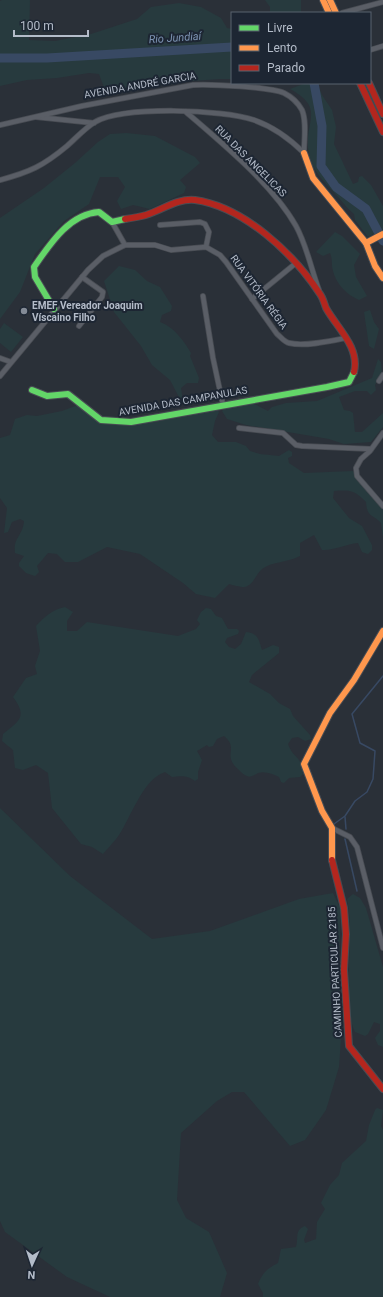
<svg xmlns="http://www.w3.org/2000/svg" width="383" height="1297" viewBox="0 0 383 1297" font-family="Roboto,sans-serif">
<rect width="100%" height="100%" fill="#2a3038"/>
<g fill="#273a3e">
<polygon points="2,0 30,0 29,40 55,41 91,34 137,19 151,7 179,3 201,7 221,18 227,28 232,29 232,79 220,79 178,82 131,91 105,90 99,74 89,73 57,78 27,80 0,86 0,1"/>
<polygon points="265,0 301,0 301,13 270,13 270,7"/>
<path d="M306,83H317L322,95L332,110L336,127L334,144L353,184L358,182L359,177L362,176L371,185L383,206V229L368,237L355,220L354,214C348,209 344,204 339,198C327,184 312,172 309,153C303,122 327,109 290,89Z"/>
<polygon points="126,133 155,136 195,157 200,163 180,180 186,187 184,193 150,209 133,205 121,209 117,201 125,187 118,177 100,177 89,204 64,221 35,254 20,292 0,319 0,218 44,188 75,163 98,142 110,134"/>
<path d="M335,232L342,236L360,254L354,265L356,277L367,296L359,300C347,295 336,284 333,271C331,264 333,260 330,253L323,256L316,252Z"/>
<path d="M119,266L135,270L147,281L160,287L172,306L171,311L162,315L160,322C174,327 184,341 191,353L190,356L199,378L198,383H187L181,388L183,402L182,403L170,380L152,365L141,346L114,312L104,281Z"/>
<polygon points="370,310 374,322 379,329 374,349 369,346 364,312"/>
<polygon points="4,323 23,337 11,352 0,343 0,329"/>
<path d="M378,359L381,362L382,372L375,385L376,390L371,395L367,391H355L339,397L344,410L350,411L353,413L355,432H362L383,413V427L371,442L344,444L329,439L246,425L227,419L222,411C229,404 236,409 245,399L268,411L272,407L286,403L317,401L372,378Z"/>
<path d="M78,405C87,412 96,422 106,424C134,429 188,415 217,409L219,412L215,421L212,435L218,442H236L246,446L250,451L260,454L279,456L289,450L292,452V456L288,458L289,463L304,473L353,471L383,510V538L381,523C373,514 367,518 366,502C354,490 351,490 334,491L333,498L349,518L362,526L372,545V550L368,554L362,552L358,543C346,544 333,551 322,550L314,535L300,543V556C287,563 273,561 262,569C256,574 253,586 244,587C240,587 233,585 229,584L215,598L196,594L183,583L140,554L107,547L78,562H65L57,554L48,553L37,566L39,572L35,576L26,573L19,566V563L24,556L15,553C13,537 23,536 24,521L20,519L12,522L8,532L4,533L7,508L0,498V438L10,435L15,419L27,415L37,416L62,411Z"/>
<path d="M65,607L73,612L67,621V631H77L87,622L178,636L196,629L200,624L197,620L201,612L206,608L211,609L216,616L222,618L228,629H237L239,631L238,634L227,638L225,642L229,647L235,649L241,644L246,632C258,633 259,640 262,650L273,645L279,647V653L252,675L249,682L270,694L279,703L290,709L293,716L310,735L311,739L305,741L298,737L292,738L288,744C293,759 301,754 303,774L300,777L289,778L284,783L281,782L279,777C273,774 265,771 258,773C254,775 251,778 247,776C244,775 241,772 239,770C221,755 240,749 224,736L217,739L213,746L209,747L207,745L197,751L202,760L198,772V779L195,781C187,775 181,776 172,777L165,772C143,779 131,817 119,835C115,841 108,848 103,854L92,847L81,844L52,808L48,773L36,765L23,770L15,768L13,750L2,741L3,734C19,721 28,717 13,697L26,678L37,674L35,666L40,651L36,626C45,616 52,610 65,607Z"/>
<polygon points="0,808 70,876 152,939 210,931 299,899 333,893 341,910 339,960 342,1025 339,1067 326,1110 305,1140 290,1146 244,1092 232,1092 217,1101 181,1133 177,1200 186,1218 209,1232 227,1273 220,1297 110,1297 67,1277 5,1232 0,1221"/>
<path d="M353,894L360,898L366,908L383,967V1047L378,1045L375,1038L380,1031V1024L374,1022L368,1034L365,1036L355,1032C344,1010 350,959 350,933C350,922 349,910 347,899Z"/>
<path d="M377,1108L383,1110L381,1126L383,1130V1297H263V1293L258,1284C263,1272 267,1269 278,1263L281,1249L296,1247C299,1238 294,1230 305,1226L308,1229L304,1240L305,1243L316,1239L317,1222L325,1209L321,1203L330,1185L339,1175L342,1163L366,1141L369,1125L375,1110Z"/>
</g>
<g fill="none" stroke-linecap="round" stroke-linejoin="round">
<g stroke="#384963" stroke-width="1.5">
<polyline points="345,817 346,829"/>
<polyline points="334,824 345,816 355,801 367,792 373,779 375,751 360,743 352,714 383,676"/>
<polyline points="345,839 357,891"/>
</g>
<g stroke="#384963" stroke-width="9">
<polyline points="0,58 47,58 232,47"/>
<polyline points="314,83 322,126 321,166 336,187 366,209 383,241"/>
</g>
<defs>
<g id="street">
<polyline points="342,13 383,2"/>
<polyline points="370,50 383,46"/>
<path d="M186,112C223,144 272,184 296,226C307,246 311,269 319,290"/>
<polyline points="36,117 94,123"/>
<path d="M0,125L82,106L193,85C211,84 270,87 284,93C292,97 298,103 302,110C307,122 304,140 304,153"/>
<path d="M0,180C30,172 43,166 67,146C75,139 85,128 95,122C124,106 222,109 254,120C274,127 289,138 304,153"/>
<polyline points="112,222 125,245"/>
<polyline points="160,225 200,222 205,224 209,232 206,247"/>
<polyline points="203,296 213,358 223,405"/>
<polyline points="252,299 296,263"/>
<polyline points="79,326 102,297 103,292 82,277"/>
<polyline points="0,358 11,362"/>
<path d="M0,376L88,270L103,256L125,245H155L171,250L206,247L220,255L226,262L277,334C281,337 284,342 289,343C304,347 331,341 346,338"/>
<polyline points="379,381 383,375"/>
<polyline points="239,428 283,433 296,445 302,446 371,449"/>
<polyline points="383,433 370,451 361,459 356,468 357,476 383,506"/>
<polyline points="332,828 350,837 357,847 383,948"/>
</g>
<g id="fast">
<path d="M54,309L35,277L34,267C50,244 69,214 99,212L112,222L125,219"/>
<polyline points="32,390 47,396 68,394 101,420 131,422 327,387 349,382 354,372"/>
</g>
<g id="slow">
<polyline points="323,0 329,13"/>
<polyline points="330,0 336,13"/>
<polyline points="304,153 313,178 366,243 375,266 383,278"/>
<polyline points="366,243 383,234"/>
<polyline points="332,860 332,828 322,811 304,764 330,713 354,680 383,631"/>
</g>
<g id="jam">
<polyline points="360,83 383,132"/>
<polyline points="369,83 383,114"/>
<path d="M125,219C132,218 139,217 146,215C162,210 178,198 195,200C244,207 293,253 320,294C323,298 324,303 326,308C337,328 360,347 354,372"/>
<polyline points="332,860 344,908 346,934 344,970 349,1046 383,1089"/>
</g>
</defs>
<use href="#street" stroke="#484c53" stroke-width="6"/>
<use href="#fast" stroke="#484c53" stroke-width="8"/>
<use href="#slow" stroke="#484c53" stroke-width="8"/>
<use href="#jam" stroke="#484c53" stroke-width="8"/>
<use href="#street" stroke="#5a5e66" stroke-width="4.5"/>
<use href="#fast" stroke="#63d668" stroke-width="6"/>
<use href="#slow" stroke="#ff974d" stroke-width="6"/>
<use href="#jam" stroke="#b3261e" stroke-width="6"/>
</g>
<circle fill="#848b96" stroke="#1d2633" stroke-width="1.5" cx="24" cy="311" r="4"/>
<g text-anchor="middle" dominant-baseline="central" stroke-width="4" stroke-linejoin="round" paint-order="stroke">
<g font-size="10" fill="#b4bcc9" stroke="#1d2633">
<text transform="translate(140 85) rotate(-10)">AVENIDA ANDRÉ GARCIA</text>
<text transform="translate(251 161) rotate(45)">RUA DAS ANGELICAS</text>
<text transform="translate(259 292) rotate(54)">RUA VITÓRIA RÉGIA</text>
<text transform="translate(183 401) rotate(-10)">AVENIDA DAS CAMPANULAS</text>
<text transform="translate(335 972) rotate(-93)">CAMINHO PARTICULAR 2185</text>
</g>
<g font-size="10" font-weight="bold" fill="#b4bcc9" stroke="#1d2633" text-anchor="start">
<text x="32" y="305">EMEF Vereador Joaquim<tspan x="32" dy="12">Víscaino Filho</tspan></text>
</g>
<g font-size="11" font-style="italic" fill="#7c92b1" stroke="#1d2633">
<text transform="translate(175 38) rotate(-4)">Rio Jundiaí</text>
</g>
</g>
<rect x="231" y="12" width="140" height="72" fill="#1d2633" stroke="#59626f"/>
<rect x="239" y="25" width="20" height="6" fill="#63d668" stroke="#59626f"/>
<text x="267" y="32" font-size="12" fill="#b4bcc9">Livre</text>
<rect x="239" y="45" width="20" height="6" fill="#ff974d" stroke="#59626f"/>
<text x="267" y="52" font-size="12" fill="#b4bcc9">Lento</text>
<rect x="239" y="65" width="20" height="6" fill="#b3261e" stroke="#59626f"/>
<text x="267" y="72" font-size="12" fill="#b4bcc9">Parado</text>
<g transform="translate(32 1265) rotate(183)" stroke="#1d2633" stroke-width="3" paint-order="stroke">
<path d="M0-3L7 15L0 10L-7 15Z" fill="#b4bcc9"/>
<text y="-6" font-size="11" font-weight="bold" text-anchor="middle" fill="#b4bcc9">N</text>
</g>
<path d="M14 30v6h74v-6" fill="none" stroke="#b4bcc9" stroke-width="2"/>
<text x="20" y="30" font-size="12" fill="#b4bcc9" stroke="#1d2633" stroke-width="3" paint-order="stroke">100 m</text>
</svg>
